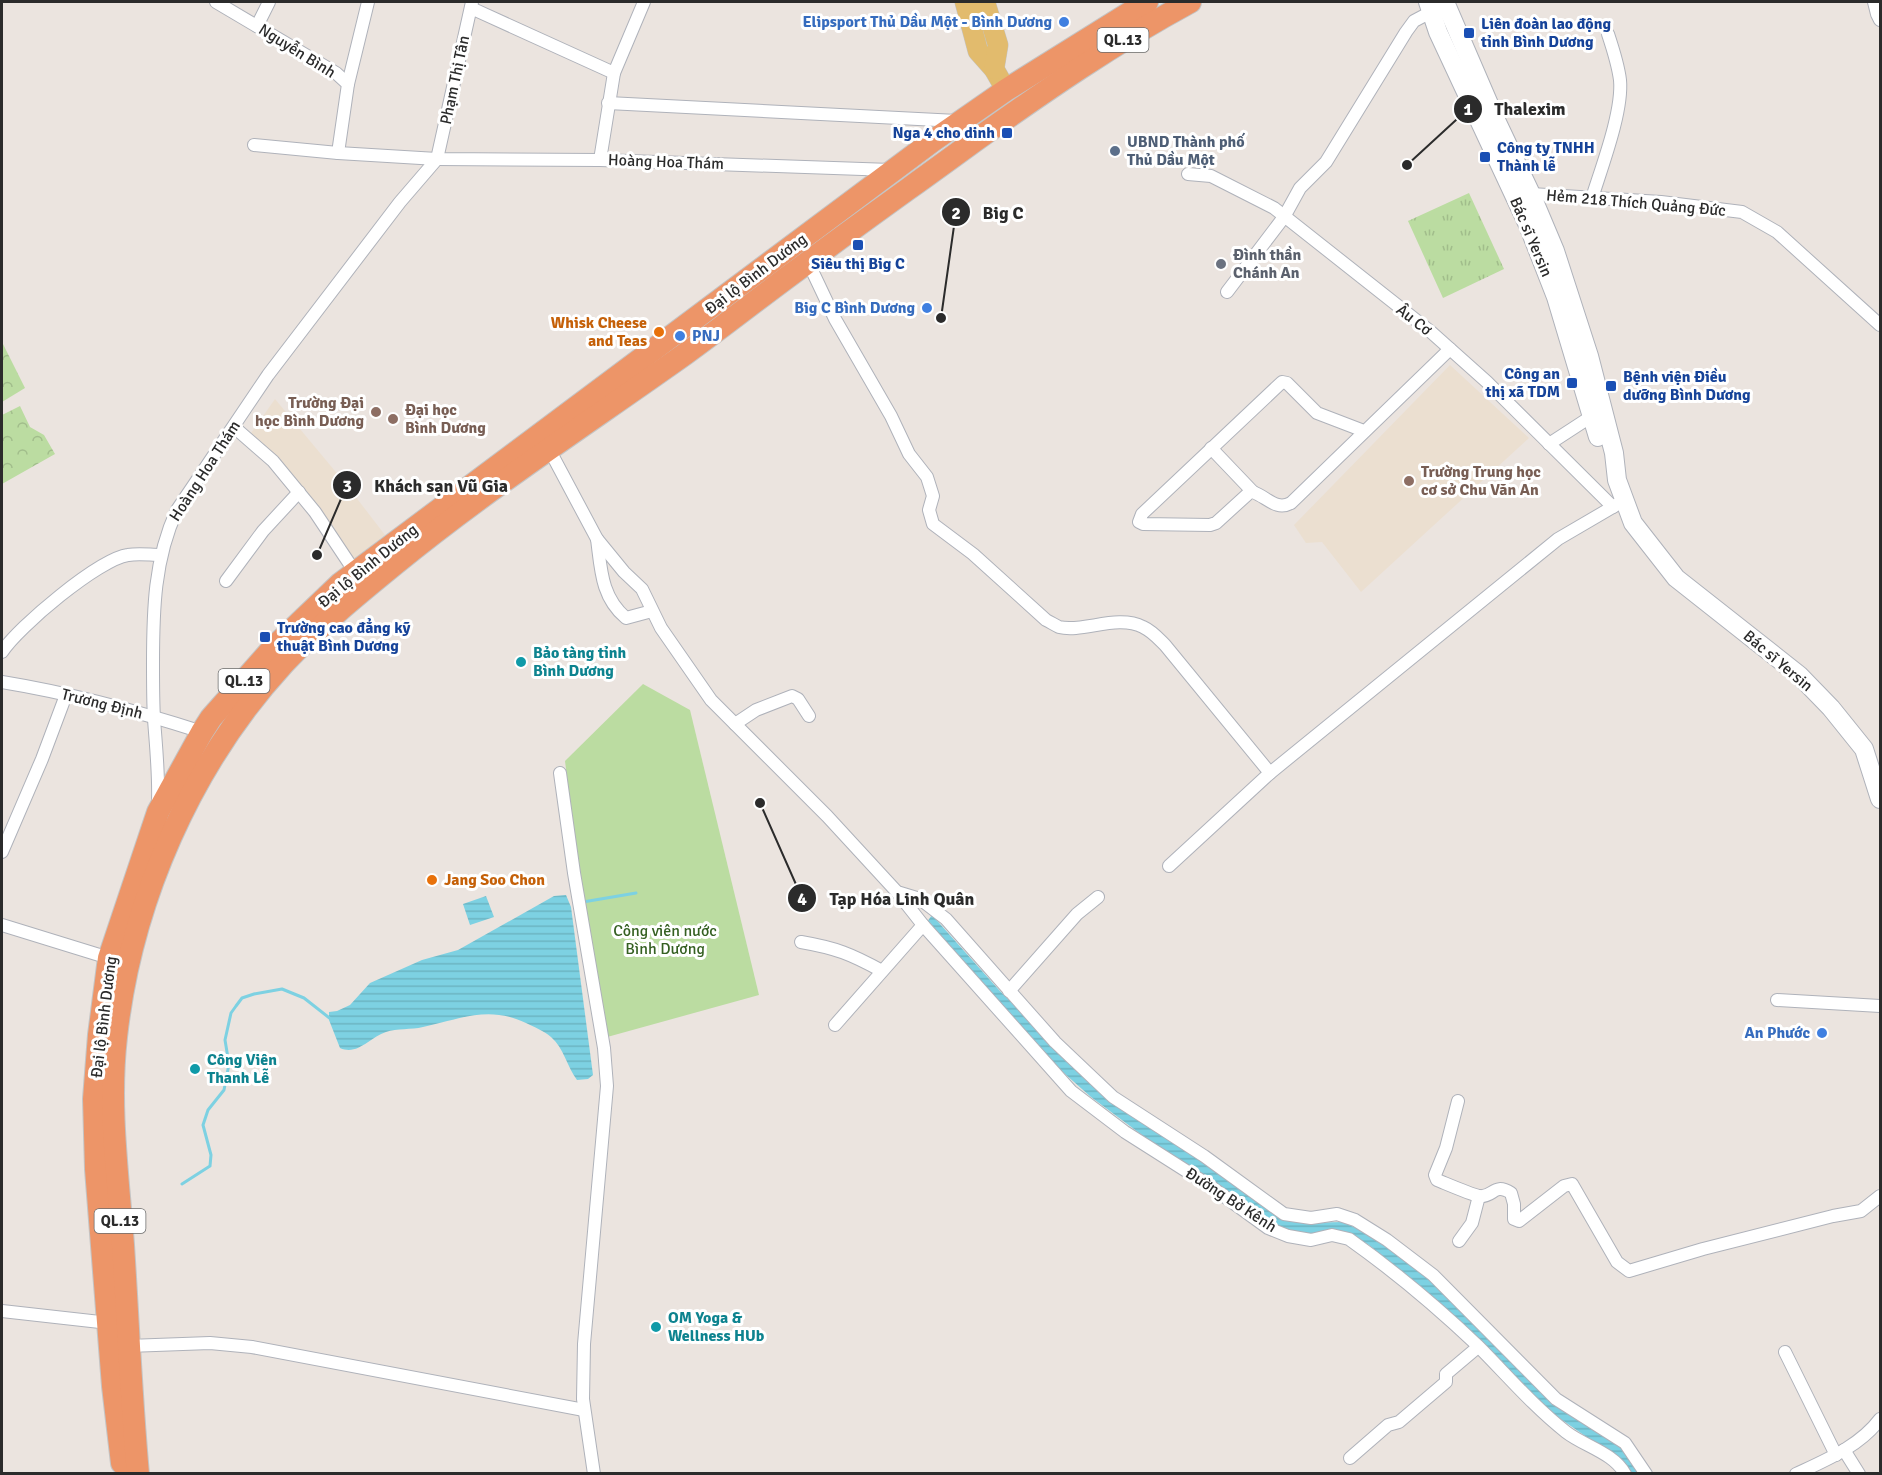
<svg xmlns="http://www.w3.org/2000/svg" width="1882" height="1475" viewBox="0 0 1882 1475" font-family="Signika,sans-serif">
<defs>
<pattern id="grass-tufts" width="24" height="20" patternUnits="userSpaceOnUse" patternTransform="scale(1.5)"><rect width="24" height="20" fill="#bbdca1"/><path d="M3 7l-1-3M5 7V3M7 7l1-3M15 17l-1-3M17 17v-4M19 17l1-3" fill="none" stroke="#a1bd8b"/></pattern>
<pattern id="forest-crowns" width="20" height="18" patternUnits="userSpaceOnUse" patternTransform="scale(1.5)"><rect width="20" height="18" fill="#bbdca1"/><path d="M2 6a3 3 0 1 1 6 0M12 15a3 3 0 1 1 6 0" fill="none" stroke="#a1bd8b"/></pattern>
<pattern id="water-rules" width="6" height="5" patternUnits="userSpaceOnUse" patternTransform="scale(1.5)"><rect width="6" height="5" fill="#7dd1e2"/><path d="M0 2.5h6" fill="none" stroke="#6cb4c2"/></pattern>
</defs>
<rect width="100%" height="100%" fill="#ebe4df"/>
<g fill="#ebdfd0">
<polygon points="1450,365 1529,438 1361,592 1322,542 1306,543 1294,525"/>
<polygon points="275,399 345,483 385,535 353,560 249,436"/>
</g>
<polygon fill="url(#grass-tufts)" points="1469,193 1504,269 1443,298 1408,221"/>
<g fill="url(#forest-crowns)">
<polygon points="2,342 25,388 2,402"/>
<polygon points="20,406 30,427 44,435 55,454 2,484 2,415"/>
</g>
<polygon fill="#bbdca1" points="643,684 690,710 759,995 600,1039 565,761"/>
<g fill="url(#water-rules)">
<path d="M566,895L571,907L593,1075L588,1079L577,1080C567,1067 564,1048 551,1037C544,1031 534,1027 526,1023C488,1005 461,1019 423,1027C411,1030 397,1028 386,1032C370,1037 358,1056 340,1048L329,1020V1012L337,1011L350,1005L370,983L422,960L458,950L554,896Z"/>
<polygon points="486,896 494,917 470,925 463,904"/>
<polygon points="932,915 999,990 1097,1090 1283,1218 1300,1223 1343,1222 1364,1232 1406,1261 1436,1285 1525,1377 1554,1403 1627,1452 1641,1473 1629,1473 1601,1447 1542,1406 1494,1353 1463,1323 1369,1245 1345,1231 1332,1231 1314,1235 1279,1228 1146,1138 1091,1097 1065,1074 1033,1042 927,922"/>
</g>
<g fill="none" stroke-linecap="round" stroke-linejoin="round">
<g stroke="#7dd1e2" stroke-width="3">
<polyline points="583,902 636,893"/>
<polyline points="182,1184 210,1166 211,1155 203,1125 208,1110 224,1090 229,1064 225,1040 231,1013 236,1006 242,998 254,994 282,989 304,998 332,1020"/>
</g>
<defs>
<g id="street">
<polyline points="216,2 336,73 348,84 338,153"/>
<polyline points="1874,2 1877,14 1880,20"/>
<polyline points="471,8 614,73"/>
<polyline points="257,26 269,2"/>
<polyline points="348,84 368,2"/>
<polyline points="608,103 957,121"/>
<polyline points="254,145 338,153 437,159 600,160 891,170"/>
<polyline points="600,160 614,73 644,2"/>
<polyline points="1188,174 1211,176 1274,208 1431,332 1487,382 1613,507"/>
<polyline points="1531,194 1661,202 1742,212 1777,232 1880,325"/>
<path d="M1592,198C1602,166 1623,111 1620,80C1618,64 1613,49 1608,34"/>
<path d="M808,262L835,319L891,416L909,454L927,477L933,496L929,510L933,524L973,554L1046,620C1050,622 1055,625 1059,627C1083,633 1117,614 1143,627C1152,631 1158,638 1165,645L1270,773"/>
<polyline points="1227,292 1284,217 1300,188 1326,162 1406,32 1414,21 1431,12"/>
<polyline points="234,427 273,461 315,512 355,572"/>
<path d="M1364,431L1317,413L1287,383L1282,382L1142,514L1139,522L1143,524L1210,525L1216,523L1249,493L1253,492C1267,497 1276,511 1291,503L1450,349"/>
<polyline points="1549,444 1592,416"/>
<polyline points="1211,448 1253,492"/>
<polyline points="549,449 597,539 624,572 642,589 661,628 711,700 827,816 897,892 920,899 946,919 1055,1042 1113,1097 1204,1156 1284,1214 1311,1218 1337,1214 1355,1220 1387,1240 1433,1275 1556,1399 1625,1443 1646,1474"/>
<path d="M597,539C601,569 601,597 626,618L652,611"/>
<polyline points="226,581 263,531 299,492"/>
<path d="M2,652C18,627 99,559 128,555C139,553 150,555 161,555"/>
<path d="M2,682C69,693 137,711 202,732"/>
<polyline points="735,724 756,710 792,696 798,699 809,716"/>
<polyline points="560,773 574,873 604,1048 607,1086 584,1344 583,1399 594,1474"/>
<path d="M158,802C159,774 156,747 154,719C153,701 153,682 153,664C153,611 154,559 177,510L268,375L400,202L437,159L472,2"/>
<polyline points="2,852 42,759 66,695"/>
<polyline points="1169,866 1270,773 1558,539 1623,501"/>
<path d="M897,892L923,925L1071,1091L1125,1132L1210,1186L1268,1228L1288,1236L1311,1240L1332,1235L1349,1239C1394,1271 1437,1307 1477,1345C1506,1374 1533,1406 1566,1432C1584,1446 1614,1453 1625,1474"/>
<polyline points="2,925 109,958"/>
<path d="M801,942C836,948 851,954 882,971"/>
<polyline points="1009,991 1077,914 1098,897"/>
<polyline points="1777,1000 1880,1006"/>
<polyline points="835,1025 923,925"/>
<path d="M1458,1101L1446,1148L1435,1175L1437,1180C1447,1184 1470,1194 1479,1196C1494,1198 1493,1182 1511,1193L1514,1204V1219L1519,1221L1564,1186L1572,1184L1617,1262L1629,1271L1703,1249L1833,1216L1861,1211L1880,1196"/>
<polyline points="1459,1241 1472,1223 1479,1196"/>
<polyline points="2,1311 109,1323"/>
<polyline points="128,1346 210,1343 252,1347 584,1410"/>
<polyline points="1785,1352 1836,1455"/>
<polyline points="1844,1450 1859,1474"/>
<polyline points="1350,1458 1388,1425 1399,1422 1446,1382 1446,1374 1478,1347"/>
<path d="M1796,1474C1826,1460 1860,1446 1880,1419"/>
</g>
<g id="secondary">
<polyline points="1428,2 1438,32 1528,225 1556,297 1598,437"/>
<polyline points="1445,2 1495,118 1531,194 1555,251 1589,356 1614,453 1617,480 1633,523 1676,578 1799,675 1831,708 1864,749 1880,799"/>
</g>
<g id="primary">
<polyline points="965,2 978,51 994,69 1006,90"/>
<polyline points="985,2 998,45 994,69"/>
</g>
<g id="highway">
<polyline points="122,1463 113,1386 96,1169 94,1099 99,1035 109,958 158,812 202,732 211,718 272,649 341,583 934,140 1006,90 1147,2"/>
<path d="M138,1474C131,1398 128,1321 123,1245C118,1176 108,1107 116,1037C131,901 191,764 284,663C318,627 357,595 395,564C488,488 588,423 685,354C725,325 764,294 804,265C860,223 917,183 973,142C1043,92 1114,43 1190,2"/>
</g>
</defs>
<use href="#street" stroke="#afb2ba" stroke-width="14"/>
<use href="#secondary" stroke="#afb2ba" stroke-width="20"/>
<use href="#primary" stroke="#c4c4c4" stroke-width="21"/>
<use href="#highway" stroke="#c4c4c4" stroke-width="24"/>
<use href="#street" stroke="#fff" stroke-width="12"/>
<use href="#secondary" stroke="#fff" stroke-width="18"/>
<use href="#primary" stroke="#e2bb6d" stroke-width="20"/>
<use href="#highway" stroke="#ed9568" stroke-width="22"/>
</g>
<g fill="#3f7fe0" stroke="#fff" stroke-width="2">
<circle cx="1064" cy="22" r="6"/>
<circle cx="927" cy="308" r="6"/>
<circle cx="680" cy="336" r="6"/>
<circle cx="1822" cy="1033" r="6"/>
</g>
<g fill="#1a4fb4" stroke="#fff" stroke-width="2">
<rect x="1463" y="27" width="12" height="12" rx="3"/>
<rect x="1001" y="127" width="12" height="12" rx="3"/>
<rect x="1479" y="151" width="12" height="12" rx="3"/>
<rect x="852" y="239" width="12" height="12" rx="3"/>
<rect x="1566" y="377" width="12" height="12" rx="3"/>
<rect x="1605" y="380" width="12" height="12" rx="3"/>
<rect x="259" y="631" width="12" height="12" rx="3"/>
</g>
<circle fill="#5c6f8a" stroke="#fff" stroke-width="2" cx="1115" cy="151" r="6"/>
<circle fill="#6b7280" stroke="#fff" stroke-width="2" cx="1221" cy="264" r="6"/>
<g fill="#e8710a" stroke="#fff" stroke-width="2">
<circle cx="659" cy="332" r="6"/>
<circle cx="432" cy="880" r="6"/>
</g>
<g fill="#8d6e63" stroke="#fff" stroke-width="2">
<circle cx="376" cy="412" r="6"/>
<circle cx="393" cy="419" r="6"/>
<circle cx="1409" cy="481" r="6"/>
</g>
<g fill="#0f9aa8" stroke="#fff" stroke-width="2">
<circle cx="521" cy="662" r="6"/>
<circle cx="195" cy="1069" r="6"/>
<circle cx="656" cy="1327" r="6"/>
</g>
<g text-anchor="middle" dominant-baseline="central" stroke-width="6" stroke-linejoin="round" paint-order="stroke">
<g fill="#fff" stroke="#6b6b6b" stroke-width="1.5">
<rect x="1097.5" y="28" width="51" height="24" rx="4.5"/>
<rect x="218.5" y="669" width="51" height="24" rx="4.5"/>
<rect x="94.5" y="1209" width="51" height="24" rx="4.5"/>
</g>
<g font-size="15" font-weight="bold" fill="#2b2b2b">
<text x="1123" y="40">QL.13</text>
<text x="244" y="681">QL.13</text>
<text x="120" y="1221">QL.13</text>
</g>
<g font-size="16" font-weight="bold" fill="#366cbe" stroke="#fff" text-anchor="end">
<text x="1052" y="22">Elipsport Thủ Dầu Một - Bình Dương</text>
<text x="915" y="308">Big C Bình Dương</text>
<text x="692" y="336" text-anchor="start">PNJ</text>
<text x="1810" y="1033">An Phước</text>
</g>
<g font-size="16" font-weight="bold" fill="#164399" stroke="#fff" text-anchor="start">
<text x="1481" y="24">Liên đoàn lao động<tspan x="1481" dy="18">tỉnh Bình Dương</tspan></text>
<text x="995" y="133" text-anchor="end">Nga 4 cho dinh</text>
<text x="1497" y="148">Công ty TNHH<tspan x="1497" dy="18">Thành lễ</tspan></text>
<text x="858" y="264" text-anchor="middle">Siêu thị Big C</text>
<text x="1560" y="374" text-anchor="end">Công an<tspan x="1560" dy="18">thị xã TDM</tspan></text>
<text x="1623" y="377">Bệnh viện Điều<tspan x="1623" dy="18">dưỡng Bình Dương</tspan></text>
<text x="277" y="628">Trường cao đẳng kỹ<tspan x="277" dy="18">thuật Bình Dương</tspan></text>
</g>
<g font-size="16" fill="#2b2b2b" stroke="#fff">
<text transform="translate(297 51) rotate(32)">Nguyễn Bình</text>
<text transform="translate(455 80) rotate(-78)">Phạm Thị Tân</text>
<text transform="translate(666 162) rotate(2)">Hoàng Hoa Thám</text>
<text transform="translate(1636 203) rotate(5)">Hẻm 218 Thích Quảng Đức</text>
<text transform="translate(1531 237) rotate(67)">Bác sĩ Yersin</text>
<text transform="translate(756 274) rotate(-37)">Đại lộ Bình Dương</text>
<text transform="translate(1414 320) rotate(38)">Âu Cơ</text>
<text transform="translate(205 471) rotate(-57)">Hoàng Hoa Thám</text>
<text transform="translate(368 566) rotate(-39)">Đại lộ Bình Dương</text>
<text transform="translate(1778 661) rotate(40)">Bác sĩ Yersin</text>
<text transform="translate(102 704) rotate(14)">Trương Định</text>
<text transform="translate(104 1017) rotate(-83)">Đại lộ Bình Dương</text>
<text transform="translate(1231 1200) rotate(33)">Đường Bờ Kênh</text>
</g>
<g font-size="16" font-weight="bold" fill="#4e5e75" stroke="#fff" text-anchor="start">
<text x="1127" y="142">UBND Thành phố<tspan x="1127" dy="18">Thủ Dầu Một</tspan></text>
</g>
<g font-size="16" font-weight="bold" fill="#5b616d" stroke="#fff" text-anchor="start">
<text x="1233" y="255">Đình thần<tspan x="1233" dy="18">Chánh An</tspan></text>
</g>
<g font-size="16" font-weight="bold" fill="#c56008" stroke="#fff" text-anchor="end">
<text x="647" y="323">Whisk Cheese<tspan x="647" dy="18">and Teas</tspan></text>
<text x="444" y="880" text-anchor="start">Jang Soo Chon</text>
</g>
<g font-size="16" font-weight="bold" fill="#785e54" stroke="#fff" text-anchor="start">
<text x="364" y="403" text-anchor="end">Trường Đại<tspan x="364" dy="18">học Bình Dương</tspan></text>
<text x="405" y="410">Đại học<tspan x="405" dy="18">Bình Dương</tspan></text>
<text x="1421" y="472">Trường Trung học<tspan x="1421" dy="18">cơ sở Chu Văn An</tspan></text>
</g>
<g font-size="16" font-weight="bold" fill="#0d838f" stroke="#fff" text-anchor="start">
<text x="533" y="653">Bảo tàng tỉnh<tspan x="533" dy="18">Bình Dương</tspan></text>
<text x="207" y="1060">Công Viên<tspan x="207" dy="18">Thanh Lễ</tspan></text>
<text x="668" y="1318">OM Yoga &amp;<tspan x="668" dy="18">Wellness HUb</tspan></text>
</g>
<g font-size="16" fill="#356022" stroke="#fff">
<text x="665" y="931">Công viên nước<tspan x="665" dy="18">Bình Dương</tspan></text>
</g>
</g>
<path fill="none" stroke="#2b2b2b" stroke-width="2" d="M1407 165L1468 109M941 318L956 212M317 555L347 485M760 803L802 898"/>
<g fill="#2b2b2b" stroke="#fff" stroke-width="2">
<circle cx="1407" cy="165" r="6"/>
<circle cx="941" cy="318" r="6"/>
<circle cx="317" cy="555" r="6"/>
<circle cx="760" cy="803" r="6"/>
<circle cx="1468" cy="109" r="15"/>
<circle cx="956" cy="212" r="15"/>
<circle cx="347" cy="485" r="15"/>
<circle cx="802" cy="898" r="15"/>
</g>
<g font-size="18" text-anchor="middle" font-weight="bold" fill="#fff">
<text x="1468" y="115">1</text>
<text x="956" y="219">2</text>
<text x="347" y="492">3</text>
<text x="802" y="905">4</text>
</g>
<g font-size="18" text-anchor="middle" font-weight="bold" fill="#2b2b2b" stroke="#fff" stroke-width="6" stroke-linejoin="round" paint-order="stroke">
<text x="1530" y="115">Thalexim</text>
<text x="1003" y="219">Big C</text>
<text x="441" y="492">Khách sạn Vũ Gia</text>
<text x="902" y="905">Tạp Hóa Linh Quân</text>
</g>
<rect width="1882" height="1475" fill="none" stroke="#2b2b2b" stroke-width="6"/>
</svg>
